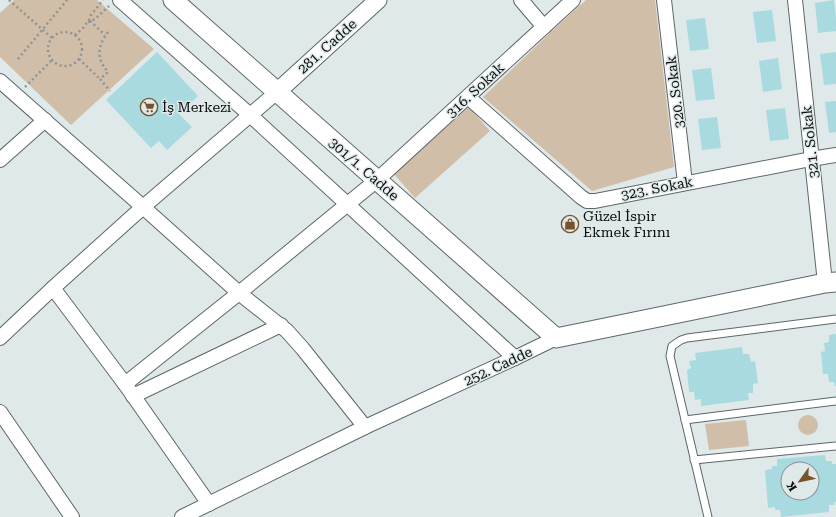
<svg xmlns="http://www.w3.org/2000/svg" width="836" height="517" viewBox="0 0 836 517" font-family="'Roboto Serif',serif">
<rect width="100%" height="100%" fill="#e0e9ea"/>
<g fill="#d0bea9">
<polygon points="14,0 97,0 154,49 71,125 0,57 0,13"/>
<polygon points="586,0 655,0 674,167 592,191 483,97 554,29"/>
<polygon points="469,107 490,131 415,198 394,174"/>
<circle cx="808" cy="425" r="10"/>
<polygon points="746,420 749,446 709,450 705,424"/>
</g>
<g fill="#a8dadf" fill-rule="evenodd">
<polygon points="834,0 836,18 836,31 818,33 815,3"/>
<polygon points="772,10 776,41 757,43 753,12"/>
<polygon points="705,18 709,49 690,51 686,20"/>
<polygon points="157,52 198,96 179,114 192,127 167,150 159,141 151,148 106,100"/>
<polygon points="836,52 836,84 824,85 820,54"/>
<polygon points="778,58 782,89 763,92 759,61"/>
<polygon points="711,68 715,99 696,101 692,70"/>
<polygon points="836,101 836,132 829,133 825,102"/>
<polygon points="785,108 789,139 770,141 766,110"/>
<polygon points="717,117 721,148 702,150 698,119"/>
<polygon points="836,334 836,386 835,386 834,382 829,382 828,374 823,374 821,352 825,351 824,343 829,342 829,335"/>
<polygon points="742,347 743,354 749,354 751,362 755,361 758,383 753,384 753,393 748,393 749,400 701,406 701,399 695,400 694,392 689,392 687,370 691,368 689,361 696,360 695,353"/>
<path d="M825,455L826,461H832V464H836V502H835L834,505H829V512L781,517L780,510H775V507L768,508L765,470L772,469V466H777V459ZM788,469H812V493H788Z"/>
</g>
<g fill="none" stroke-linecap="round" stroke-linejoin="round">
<defs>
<g id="service">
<polyline points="685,420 836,401"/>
<polyline points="694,460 836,446"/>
<polyline points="708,517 670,356 672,346 681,340 687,338 836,319"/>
</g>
<g id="minor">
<polyline points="120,0 250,115 515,358"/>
<polyline points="521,0 544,27"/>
<polyline points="664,0 685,183"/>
<polyline points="795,0 825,283"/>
<polyline points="0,81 143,207 239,293 287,331 303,349 365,427"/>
<polyline points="468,97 581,197 587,201 595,201 811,159 836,155"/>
<polyline points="0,160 45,120"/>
<polyline points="53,288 125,384 209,504"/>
<polyline points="0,338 53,288 143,207 277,92"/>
<polyline points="125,384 239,293 377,180 573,0"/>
<polyline points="133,396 281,325"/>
<polyline points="0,412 72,517"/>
<polyline points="182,517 365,427 515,358 556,338"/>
</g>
<polyline id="tertiary" points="277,92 378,0"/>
<polyline id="secondary" points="173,0 556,338 825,283 836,282"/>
</defs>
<use href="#service" stroke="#5e6666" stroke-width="9"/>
<use href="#minor" stroke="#5e6666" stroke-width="16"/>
<use href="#tertiary" stroke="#5e6666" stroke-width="19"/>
<use href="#secondary" stroke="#5e6666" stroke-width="21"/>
<g stroke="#8e9596" stroke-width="2.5" stroke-dasharray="2 3" stroke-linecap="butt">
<polyline points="9,0 52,38"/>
<polyline points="90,21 105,35"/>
<polyline points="88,22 95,19 109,6"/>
<circle cx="65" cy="49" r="17"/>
<path d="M108,32C97,47 96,58 108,72L100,79L110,91"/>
<polyline points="75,35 83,28 89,20 91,15 103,0"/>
<polyline points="18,59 67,0"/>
<polyline points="79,59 100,79"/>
<polyline points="25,87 52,60"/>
</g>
<use href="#service" stroke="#fff" stroke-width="7"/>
<use href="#minor" stroke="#fff" stroke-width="14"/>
<use href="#tertiary" stroke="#fff" stroke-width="17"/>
<use href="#secondary" stroke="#fff" stroke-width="19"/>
</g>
<defs>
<symbol id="supermarket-ring" viewBox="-11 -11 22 22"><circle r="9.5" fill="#e0e9ea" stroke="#75542b" stroke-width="1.5"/><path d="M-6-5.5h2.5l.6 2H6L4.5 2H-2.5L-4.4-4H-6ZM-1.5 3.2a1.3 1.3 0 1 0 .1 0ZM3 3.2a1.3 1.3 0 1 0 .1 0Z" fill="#75542b"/></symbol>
<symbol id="shop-ring" viewBox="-11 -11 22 22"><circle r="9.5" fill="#e0e9ea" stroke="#75542b" stroke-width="1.5"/><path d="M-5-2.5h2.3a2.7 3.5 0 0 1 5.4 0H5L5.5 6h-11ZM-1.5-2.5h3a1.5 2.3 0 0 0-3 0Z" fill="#75542b"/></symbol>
</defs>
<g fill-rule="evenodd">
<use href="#supermarket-ring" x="139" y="97" width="20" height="20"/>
<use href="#shop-ring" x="560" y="214" width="20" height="20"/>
</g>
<g text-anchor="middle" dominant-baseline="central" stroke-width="3" stroke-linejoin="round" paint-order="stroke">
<g font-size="14" fill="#0b0e0e" stroke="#e0e9ea">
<text transform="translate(327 46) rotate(-42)">281. Cadde</text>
<text transform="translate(475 90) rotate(-43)">316. Sokak</text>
<text transform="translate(675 92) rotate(-97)">320. Sokak</text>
<text transform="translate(810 142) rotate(-96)">321. Sokak</text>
<text transform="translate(364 169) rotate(41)">301/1. Cadde</text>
<text transform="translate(657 188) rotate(-11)">323. Sokak</text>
<text transform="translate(498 366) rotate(-25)">252. Cadde</text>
</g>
<g font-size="14" fill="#0b0e0e" stroke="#e0e9ea" text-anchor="start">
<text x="162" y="107">İş Merkezi</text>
<text x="583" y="216">Güzel İspir<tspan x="583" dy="16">Ekmek Fırını</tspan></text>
</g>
</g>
<g transform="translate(800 481) rotate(237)"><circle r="19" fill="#e0e9ea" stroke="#8b9192"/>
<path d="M0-3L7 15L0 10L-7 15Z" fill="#75542b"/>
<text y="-6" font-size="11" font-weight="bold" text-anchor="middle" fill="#0b0e0e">K</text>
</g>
</svg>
